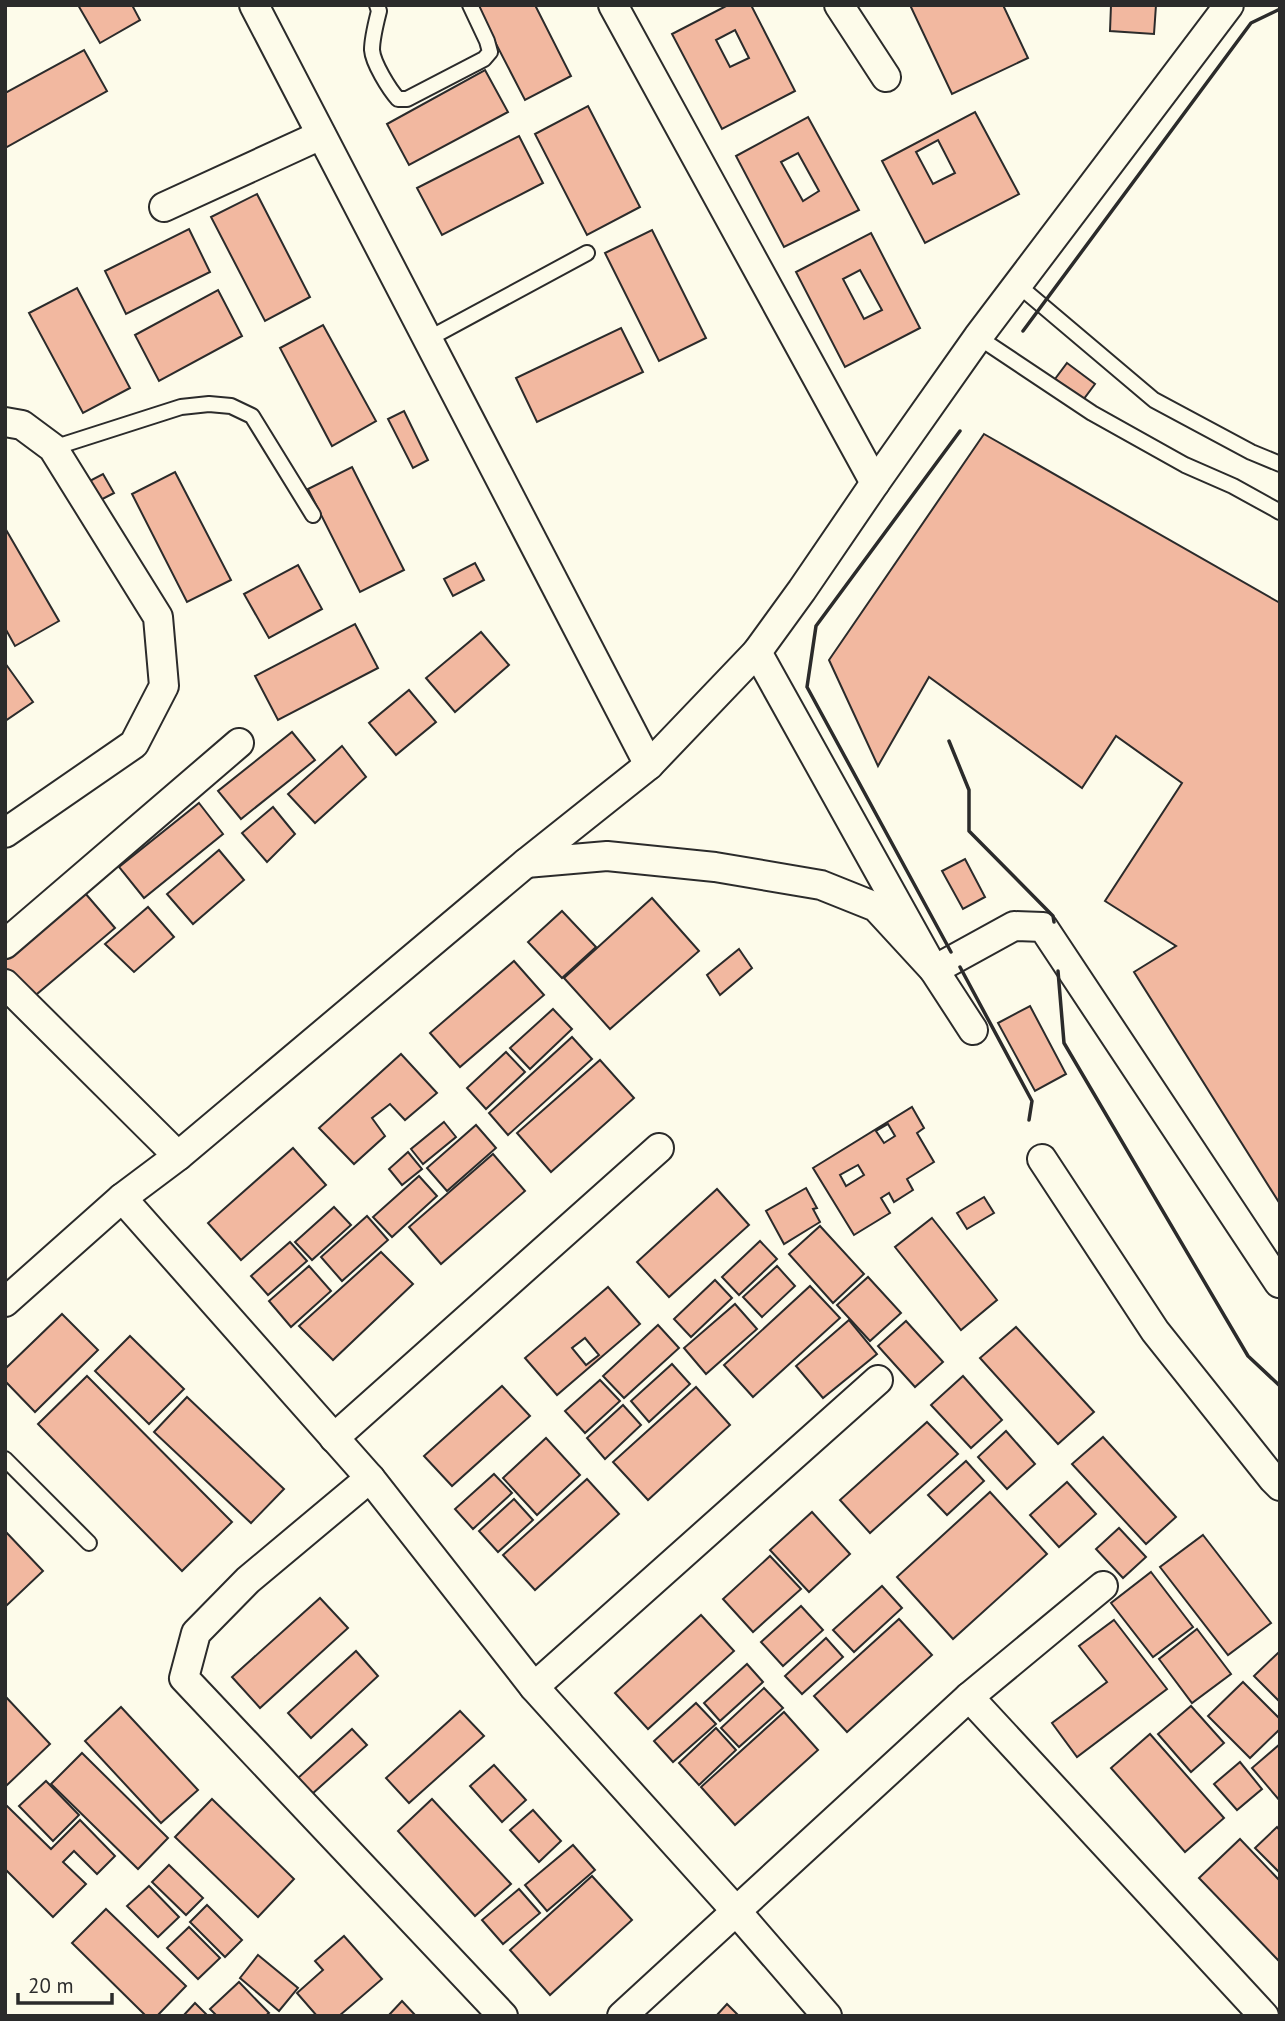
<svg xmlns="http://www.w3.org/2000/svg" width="1285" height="2021" viewBox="0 0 1285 2021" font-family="'PT Sans',sans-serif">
<rect width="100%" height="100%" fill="#fdfbea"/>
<g fill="#f2b8a0" stroke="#2b2b2b" stroke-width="2" fill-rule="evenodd">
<polygon points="78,5 132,5 140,20 100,43"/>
<polygon points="476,5 535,5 571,76 525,100"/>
<path d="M728,5H751L795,91L722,129L672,34ZM735,30L749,58L730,67L716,40Z"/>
<polygon points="910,5 1003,5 1028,58 952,94"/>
<polygon points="1111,5 1156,5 1154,34 1110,31"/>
<polygon points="84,50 107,91 5,148 5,93"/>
<polygon points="485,70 508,112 409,165 387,124"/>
<polygon points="588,106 640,207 587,235 535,134"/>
<path d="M975,112L1019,194L925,243L882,161ZM938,140L955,173L933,184L916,152Z"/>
<path d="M808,117L859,210L784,247L736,156ZM798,153L819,191L803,201L781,162Z"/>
<polygon points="519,136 543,183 442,235 417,188"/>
<polygon points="257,194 310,297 265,321 211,217"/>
<polygon points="189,229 210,272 126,314 105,271"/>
<polygon points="652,230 706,338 659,361 605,253"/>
<path d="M871,233L920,328L845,367L796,272ZM860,270L882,310L864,319L843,279Z"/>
<polygon points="77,288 130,388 83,413 29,313"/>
<polygon points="218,290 242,336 159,381 135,335"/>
<polygon points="323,325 376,421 332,446 280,348"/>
<polygon points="621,328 643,372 537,422 516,378"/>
<polygon points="1067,363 1095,384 1083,400 1055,379"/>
<polygon points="404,411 428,460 413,468 388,419"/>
<polygon points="984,434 1280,603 1280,1204 1134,972 1176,946 1105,901 1182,783 1116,736 1082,788 929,677 878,766 829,660"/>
<polygon points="352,467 404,570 360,592 308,489"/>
<polygon points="175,472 231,580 187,602 132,494"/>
<polygon points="103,474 114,493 93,504 82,485"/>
<polygon points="5,528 59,621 15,646 5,628"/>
<polygon points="475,563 484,580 453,596 444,579"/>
<polygon points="298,565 322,609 269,638 244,594"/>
<polygon points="355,624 378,668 278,720 255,676"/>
<polygon points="481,632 509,665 455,712 426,678"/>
<polygon points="5,663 33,702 5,721"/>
<polygon points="409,690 436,722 396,755 369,723"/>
<polygon points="292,732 315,760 241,819 218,791"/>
<polygon points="342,746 366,777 315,823 288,794"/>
<polygon points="199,803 223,834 144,898 119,867"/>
<polygon points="273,807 295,834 267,862 242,833"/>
<polygon points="219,850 244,880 193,924 167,894"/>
<polygon points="965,859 985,897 963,909 942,871"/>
<polygon points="85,893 115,928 31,999 5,969 5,960"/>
<polygon points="652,898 699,951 610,1029 564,978"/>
<polygon points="148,907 174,937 134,972 105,944"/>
<polygon points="562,911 596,947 562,978 528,942"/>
<polygon points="739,949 752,968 720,995 707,975"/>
<polygon points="514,961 544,995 460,1067 430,1033"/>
<polygon points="1030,1006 1066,1074 1035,1091 998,1023"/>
<polygon points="553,1009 572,1029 530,1069 510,1048"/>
<polygon points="572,1037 592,1059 508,1135 489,1113"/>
<polygon points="506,1052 525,1072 486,1109 467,1088"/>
<polygon points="401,1054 437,1093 405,1120 390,1104 372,1118 385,1136 354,1164 319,1128"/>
<polygon points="600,1060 634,1098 551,1172 517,1133"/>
<path d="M912,1107L924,1128L917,1133L934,1162L907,1179L913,1190L894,1202L889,1193L881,1198L890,1213L854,1235L813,1168ZM888,1124L895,1136L884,1143L876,1131ZM858,1165L864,1175L846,1186L840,1175Z"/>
<polygon points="444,1122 456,1137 423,1164 411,1149"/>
<polygon points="476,1125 496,1148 447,1191 427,1168"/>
<polygon points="293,1148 326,1185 241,1260 208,1223"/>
<polygon points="408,1152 422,1169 402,1185 389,1169"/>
<polygon points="493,1154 525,1191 441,1264 409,1227"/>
<polygon points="419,1176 437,1196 392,1237 373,1217"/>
<polygon points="806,1188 817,1208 813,1209 820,1222 784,1244 766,1211"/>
<polygon points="717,1189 749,1225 669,1297 637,1262"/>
<polygon points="984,1197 994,1213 967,1229 957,1213"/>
<polygon points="334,1207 351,1225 312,1260 295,1242"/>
<polygon points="367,1216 388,1240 342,1281 321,1257"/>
<polygon points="932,1218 997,1300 961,1330 895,1247"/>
<polygon points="820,1226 864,1274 833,1303 789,1254"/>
<polygon points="760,1241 777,1259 739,1295 722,1277"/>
<polygon points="290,1242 307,1261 268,1295 251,1276"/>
<polygon points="381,1252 413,1284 333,1360 299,1326"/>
<polygon points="309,1266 331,1291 291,1327 269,1301"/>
<polygon points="777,1266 795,1286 762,1317 743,1297"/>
<polygon points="868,1277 901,1313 870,1341 837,1305"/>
<polygon points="715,1280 732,1298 691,1337 674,1319"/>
<polygon points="810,1286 840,1318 753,1397 724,1365"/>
<path d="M608,1287L640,1324L557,1395L525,1358ZM585,1338L599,1355L586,1365L572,1348Z"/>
<polygon points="735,1304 757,1329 706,1374 684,1348"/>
<polygon points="62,1314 98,1350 35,1412 5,1381 5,1369"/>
<polygon points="849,1320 877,1354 823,1398 796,1366"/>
<polygon points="906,1321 943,1362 915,1387 878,1346"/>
<polygon points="658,1325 679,1348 624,1398 603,1376"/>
<polygon points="1016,1327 1094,1412 1058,1444 980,1358"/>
<polygon points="130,1336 184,1389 149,1424 95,1371"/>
<polygon points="672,1364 690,1384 649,1422 631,1401"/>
<polygon points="87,1376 232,1522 182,1571 38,1424"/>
<polygon points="963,1376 1002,1420 971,1448 931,1405"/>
<polygon points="600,1380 620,1401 585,1433 565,1411"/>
<polygon points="502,1386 530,1416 452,1486 424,1456"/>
<polygon points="696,1387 730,1425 648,1500 613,1462"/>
<polygon points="187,1397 284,1489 251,1523 154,1432"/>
<polygon points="623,1405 641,1425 605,1459 587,1438"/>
<polygon points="927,1422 958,1454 870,1533 840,1500"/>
<polygon points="1006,1431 1035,1464 1007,1489 978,1457"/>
<polygon points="1103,1437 1176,1517 1146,1544 1072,1464"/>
<polygon points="546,1438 580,1475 537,1515 503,1478"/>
<polygon points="966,1461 984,1481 947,1515 928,1495"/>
<polygon points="494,1474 512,1493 473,1529 455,1509"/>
<polygon points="587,1479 619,1514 535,1590 503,1555"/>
<polygon points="1067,1482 1096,1514 1059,1547 1030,1515"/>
<polygon points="990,1492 1047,1554 953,1639 897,1577"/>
<polygon points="514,1499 533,1520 498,1552 479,1531"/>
<polygon points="812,1512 850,1554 809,1592 770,1550"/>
<polygon points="1119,1528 1146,1557 1123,1578 1096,1549"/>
<polygon points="5,1531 43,1571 5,1607"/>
<polygon points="1203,1535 1271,1623 1228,1655 1160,1567"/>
<polygon points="770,1556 801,1589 753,1632 723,1599"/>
<polygon points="1151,1572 1193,1627 1153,1657 1111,1603"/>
<polygon points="882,1586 902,1608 854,1652 833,1630"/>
<polygon points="320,1598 348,1628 260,1708 232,1677"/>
<polygon points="801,1606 823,1630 783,1666 761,1642"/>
<polygon points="701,1615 734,1651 648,1729 615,1693"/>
<polygon points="899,1619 932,1655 847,1732 814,1696"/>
<polygon points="1114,1620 1167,1689 1077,1757 1052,1723 1107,1682 1079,1646"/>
<polygon points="1197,1629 1231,1674 1192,1703 1159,1659"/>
<polygon points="826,1638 843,1657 802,1694 785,1676"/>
<polygon points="356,1651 378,1676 311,1738 288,1713"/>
<polygon points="1280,1651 1280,1702 1254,1676"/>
<polygon points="747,1664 763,1682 720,1721 704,1703"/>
<polygon points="1243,1682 1280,1719 1280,1729 1250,1758 1208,1716"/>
<polygon points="764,1688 783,1708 739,1747 721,1728"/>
<polygon points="5,1696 50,1744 5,1787"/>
<polygon points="696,1703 716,1724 673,1762 654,1741"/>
<polygon points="1191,1706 1224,1743 1191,1772 1158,1734"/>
<polygon points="121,1707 198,1790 161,1823 85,1741"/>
<polygon points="460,1711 484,1736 409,1803 386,1778"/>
<polygon points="784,1712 818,1750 735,1825 701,1787"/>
<polygon points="716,1728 736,1750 699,1785 679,1763"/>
<polygon points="352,1729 367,1745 312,1794 298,1778"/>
<polygon points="1150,1734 1224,1818 1185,1852 1111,1768"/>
<polygon points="1280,1744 1280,1801 1252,1768"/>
<polygon points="82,1753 168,1838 138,1869 51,1784"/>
<polygon points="1240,1762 1262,1789 1237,1810 1214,1784"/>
<polygon points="494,1765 526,1800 502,1822 470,1786"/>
<polygon points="46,1781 79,1815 53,1841 19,1806"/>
<polygon points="212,1799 294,1879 258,1917 175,1837"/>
<polygon points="432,1799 511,1884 475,1916 398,1831"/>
<polygon points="7,1806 51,1849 80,1820 115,1856 97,1874 74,1851 63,1862 86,1884 53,1917 5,1869 5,1807"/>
<polygon points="533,1810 561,1841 539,1862 510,1830"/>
<polygon points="1277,1827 1280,1831 1280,1873 1255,1848"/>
<polygon points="1240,1839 1280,1881 1280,1958 1278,1960 1199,1878"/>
<polygon points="573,1845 595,1870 547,1911 525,1885"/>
<polygon points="169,1865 203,1898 186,1915 152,1882"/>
<polygon points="592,1876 632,1920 550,1995 510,1950"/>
<polygon points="149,1886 179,1917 158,1937 127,1906"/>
<polygon points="519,1889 540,1913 503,1944 482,1920"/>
<polygon points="207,1905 242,1940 225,1957 190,1922"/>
<polygon points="106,1909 186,1986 157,2016 146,2016 72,1943"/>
<polygon points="189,1927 220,1958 198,1979 167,1948"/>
<polygon points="344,1936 382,1979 339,2016 317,2016 297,1993 323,1970 315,1961"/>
<polygon points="258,1955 298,1988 279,2011 240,1978"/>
<polygon points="239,1982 269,2013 265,2016 217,2016 210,2009"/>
<polygon points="402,2001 416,2016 388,2016"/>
<polygon points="195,2003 208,2016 183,2016"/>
<polygon points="727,2004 739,2016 716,2016"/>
</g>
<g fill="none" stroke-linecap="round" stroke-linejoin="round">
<defs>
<g id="service">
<path d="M377,5L379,11C376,23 372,38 372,50C373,63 389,89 398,99H407L484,59L490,52L487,41L470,5"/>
<polyline points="1018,285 1154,400 1251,452 1280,464"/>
<polyline points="978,337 1092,413 1185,465 1233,486 1280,512"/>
<polyline points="428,339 587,253"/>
<polyline points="53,448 181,407 209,404 231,406 252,416 313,515"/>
<polyline points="5,1459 89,1543"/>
</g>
<g id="minor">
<polyline points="254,5 649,765"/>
<polyline points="613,5 875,483"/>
<polyline points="839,5 886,77"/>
<polyline points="164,207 321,135"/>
<polyline points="5,422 22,425 53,448 158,617 164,686 134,744 5,833"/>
<polyline points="757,652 934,970 973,1030"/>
<polyline points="526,863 607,856 715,867 821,885 876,907 934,970 1014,926 1043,927 1279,1283"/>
<polyline points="5,944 239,743"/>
<polyline points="5,984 178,1156"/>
<polyline points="1042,1159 1155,1331 1273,1479 1280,1486"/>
<polyline points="122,1198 370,1478 534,1687 737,1912 827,2016"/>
<polyline points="5,1302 122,1198 178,1156 526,863 649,765 757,652 802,590 875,483 978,337 1229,5"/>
<polyline points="334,1438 659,1148"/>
<polyline points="370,1478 248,1580 196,1633 184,1678 503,2016"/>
<polyline points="534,1687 878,1380"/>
<polyline points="969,1697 1264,2016"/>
<polyline points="622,2016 969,1697 1103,1586"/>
</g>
</defs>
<use href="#service" stroke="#2b2b2b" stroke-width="18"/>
<use href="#minor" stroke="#2b2b2b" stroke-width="32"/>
<use href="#service" stroke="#fdfbea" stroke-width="14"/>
<use href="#minor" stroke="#fdfbea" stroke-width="28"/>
<g stroke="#2b2b2b" stroke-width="3.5">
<polyline points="1023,331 1251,23 1280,9"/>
<polyline points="949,741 969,790 969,831 1053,916 1054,922"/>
<polyline points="951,952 807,687 816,626 960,431"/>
<polyline points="960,967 1032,1101 1029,1120"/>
<polyline points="1058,971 1064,1043 1248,1356 1280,1386"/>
</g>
</g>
<rect width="1285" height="2021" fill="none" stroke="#2b2b2b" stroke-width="14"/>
<path d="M18 1993v10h94v-10" fill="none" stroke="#2b2b2b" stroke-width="3.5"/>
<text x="28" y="1993" font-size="21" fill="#2b2b2b" stroke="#fdfbea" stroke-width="5" paint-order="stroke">20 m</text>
</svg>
